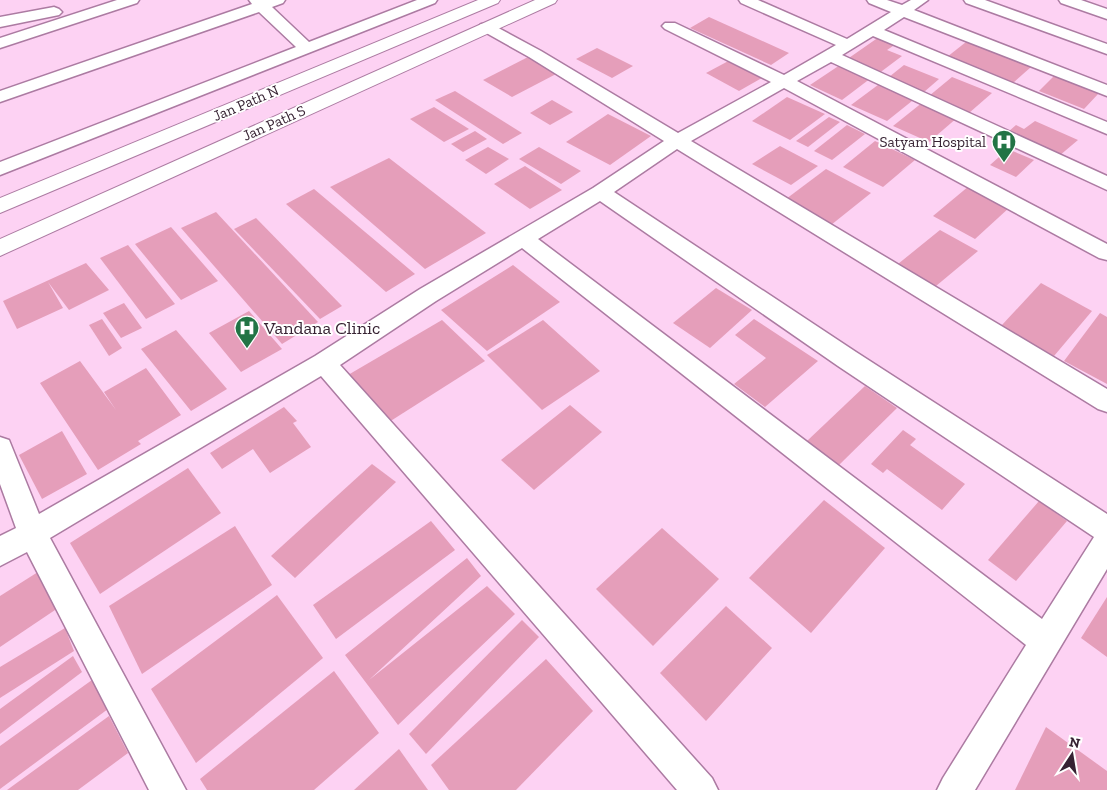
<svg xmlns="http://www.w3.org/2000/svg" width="1107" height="790" viewBox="0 0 1107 790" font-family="'Zilla Slab',serif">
<rect width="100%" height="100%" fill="#fdd2f3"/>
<g fill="#e59eba">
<polygon points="709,17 789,53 771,65 690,28"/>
<polygon points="879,37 896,44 887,50 902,56 878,74 846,60"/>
<polygon points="966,42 1031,67 1013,83 947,57"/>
<polygon points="597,48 633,66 612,78 576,59"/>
<polygon points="528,57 558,73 512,97 483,80"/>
<polygon points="734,58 767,75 739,91 706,73"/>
<polygon points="840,65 871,78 842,100 810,85"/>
<polygon points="904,65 939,79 924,92 889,77"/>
<polygon points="1054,76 1099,93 1084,109 1039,91"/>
<polygon points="952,77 992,93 969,113 929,96"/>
<polygon points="882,82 917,97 887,121 851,105"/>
<polygon points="455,91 522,133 503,144 435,100"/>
<polygon points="787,97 825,114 790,140 752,121"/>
<polygon points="552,100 573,112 550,125 530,113"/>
<polygon points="923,102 958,117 929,142 893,126"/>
<polygon points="434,107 469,129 444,142 410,119"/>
<polygon points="608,114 651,136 610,165 566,142"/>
<polygon points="829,117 840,122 808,147 796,141"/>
<polygon points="1035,121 1078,140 1059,156 1008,132 1016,125 1024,129"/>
<polygon points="847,125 865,134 832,160 814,151"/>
<polygon points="475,131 487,139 463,152 451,144"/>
<polygon points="875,141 915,160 883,187 843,167"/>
<polygon points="780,146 818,166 791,185 752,164"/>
<polygon points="488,147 509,159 486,174 465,160"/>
<polygon points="539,147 581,171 561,184 519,159"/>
<polygon points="1008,149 1034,160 1016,177 990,165"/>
<polygon points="389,158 486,233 425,269 330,187"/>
<polygon points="525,166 562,190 530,209 494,184"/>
<polygon points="826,169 871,193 831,225 786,199"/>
<polygon points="969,186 1010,207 975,239 933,216"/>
<polygon points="314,189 415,274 386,292 286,204"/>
<polygon points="216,212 318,322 282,344 181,228"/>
<polygon points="256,218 342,306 320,319 234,229"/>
<polygon points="171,227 218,281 181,300 135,244"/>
<polygon points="940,230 978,251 936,286 898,264"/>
<polygon points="128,245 175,304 146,319 100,258"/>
<polygon points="86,263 109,290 69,310 48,282 63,308 17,329 3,301"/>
<polygon points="513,265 560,302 487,351 441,310"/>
<polygon points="1041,283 1092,311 1054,356 1001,326"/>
<polygon points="716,288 752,310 710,348 673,323"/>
<polygon points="124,303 142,328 121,338 103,313"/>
<polygon points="249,311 282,349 241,372 209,333"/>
<polygon points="1100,313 1107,317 1107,384 1064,361"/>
<polygon points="102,319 122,348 109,356 89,325"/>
<polygon points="754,319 818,361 765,407 734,384 766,358 735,335"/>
<polygon points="442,320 485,361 389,422 348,375"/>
<polygon points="543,320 600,371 542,410 487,355"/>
<polygon points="176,330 227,389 191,411 141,349"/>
<polygon points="80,361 116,410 104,392 146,368 181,415 138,441 141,444 98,470 40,383"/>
<polygon points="865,386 897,408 839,465 807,441"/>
<polygon points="570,405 602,432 534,490 501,460"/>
<polygon points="284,407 297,421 293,423 311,447 270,473 253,449 222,469 210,453"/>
<polygon points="903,430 916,439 910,445 965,484 942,510 887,469 883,473 871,464"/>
<polygon points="62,431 87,474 42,499 19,455"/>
<polygon points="372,464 396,482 295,578 271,556"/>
<polygon points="188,468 221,513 100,594 70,543"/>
<polygon points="824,500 885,548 811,633 749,578"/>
<polygon points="1039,501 1067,521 1016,581 988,560"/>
<polygon points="431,521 455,550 336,639 313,605"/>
<polygon points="235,526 272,585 142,674 109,606"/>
<polygon points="662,528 719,579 653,646 596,589"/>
<polygon points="467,558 481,576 369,680 487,586 515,614 398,725 345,655"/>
<polygon points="38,572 58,608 0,647 0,596"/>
<polygon points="277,595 323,658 196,763 151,689"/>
<polygon points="1107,597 1107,657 1081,638"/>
<polygon points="726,606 772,648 706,721 660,673"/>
<polygon points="522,620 539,637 426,754 409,734"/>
<polygon points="65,628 74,651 0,698 0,667"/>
<polygon points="73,656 82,672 0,734 0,709"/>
<polygon points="546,659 593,711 516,790 449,790 431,765"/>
<polygon points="334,671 379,733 314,790 207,790 200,779"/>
<polygon points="92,680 108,709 0,789 0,746"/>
<polygon points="109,716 128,753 78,790 7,790"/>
<polygon points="1046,727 1107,771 1107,790 1015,790"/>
<polygon points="399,749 428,790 354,790"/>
</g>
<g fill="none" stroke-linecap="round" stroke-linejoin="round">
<defs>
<g id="street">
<polygon points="117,0 139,0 137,3 0,48 0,38"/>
<polygon points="249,0 285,0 283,3 272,7 309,42 417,0 437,0 435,3 0,175 0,162 296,47 259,12 0,102 0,91 252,4"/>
<path d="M739,0H758L847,39L891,12L869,3L867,0H887L902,5L911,0H928L914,10L1107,85V96L904,17L884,30L1107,122V134L873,36L842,55L1107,176V190L831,62L797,81L1107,244V260L1099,258L784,88L691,141L1107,389V412L1098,409L677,149L614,192L856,352L1107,514V569L975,790H937L943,778L1026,645L522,248L436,301L340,365L712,778L718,790H677L321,376L50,538L186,790H149L27,552L0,566V536L16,528L0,484V437L9,440L39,514L315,356L420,289L593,188L664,141L529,57L481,30L478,27L481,24H491L541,51L678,133L771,82L665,29L662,26L665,23H675L784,75L836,45L741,3ZM600,201L838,366L1094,537L1042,619L538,239Z"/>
<polygon points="964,0 985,0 1107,44 1107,54 966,3"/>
<polygon points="1059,0 1081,0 1107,9 1107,19 1061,3"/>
<polygon points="54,7 59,9 62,12 59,15 0,27 0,17"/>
</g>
<g id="secondary">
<polygon points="478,0 500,0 498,3 0,213 0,198"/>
<polygon points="535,0 557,0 555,3 0,256 0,239"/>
</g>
</defs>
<use href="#street" stroke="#ac7ba2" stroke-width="3"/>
<use href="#secondary" stroke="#ac7ba2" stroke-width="2"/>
<use href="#street" fill="#fff" fill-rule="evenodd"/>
<use href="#secondary" fill="#fff" fill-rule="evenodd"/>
</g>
<defs>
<symbol id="hospital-pin" viewBox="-11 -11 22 30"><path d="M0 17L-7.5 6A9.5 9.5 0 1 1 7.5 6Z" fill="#227445" stroke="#fff"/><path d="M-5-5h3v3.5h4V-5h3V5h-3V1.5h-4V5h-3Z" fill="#fff"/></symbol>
</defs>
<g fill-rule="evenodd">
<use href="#hospital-pin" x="990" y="128" width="28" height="38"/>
<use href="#hospital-pin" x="233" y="314" width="28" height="38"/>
</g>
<g text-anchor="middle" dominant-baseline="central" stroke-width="4" stroke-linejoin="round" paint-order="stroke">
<g font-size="15" fill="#362232" stroke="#fff">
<text transform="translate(246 103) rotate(-23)">Jan Path N</text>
<text transform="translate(274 123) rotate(-24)">Jan Path S</text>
</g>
<g font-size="15" fill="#362232" stroke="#fff" text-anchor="end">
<text x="986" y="142">Satyam Hospital</text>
</g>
<g font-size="18" fill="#362232" stroke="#fff" text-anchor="start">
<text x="264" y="328">Vandana Clinic</text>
</g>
</g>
<g transform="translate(1072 755) rotate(12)" stroke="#ffffff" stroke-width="4" paint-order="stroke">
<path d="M0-4L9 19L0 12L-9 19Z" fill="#362232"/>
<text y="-8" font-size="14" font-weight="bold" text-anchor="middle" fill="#362232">N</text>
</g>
</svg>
